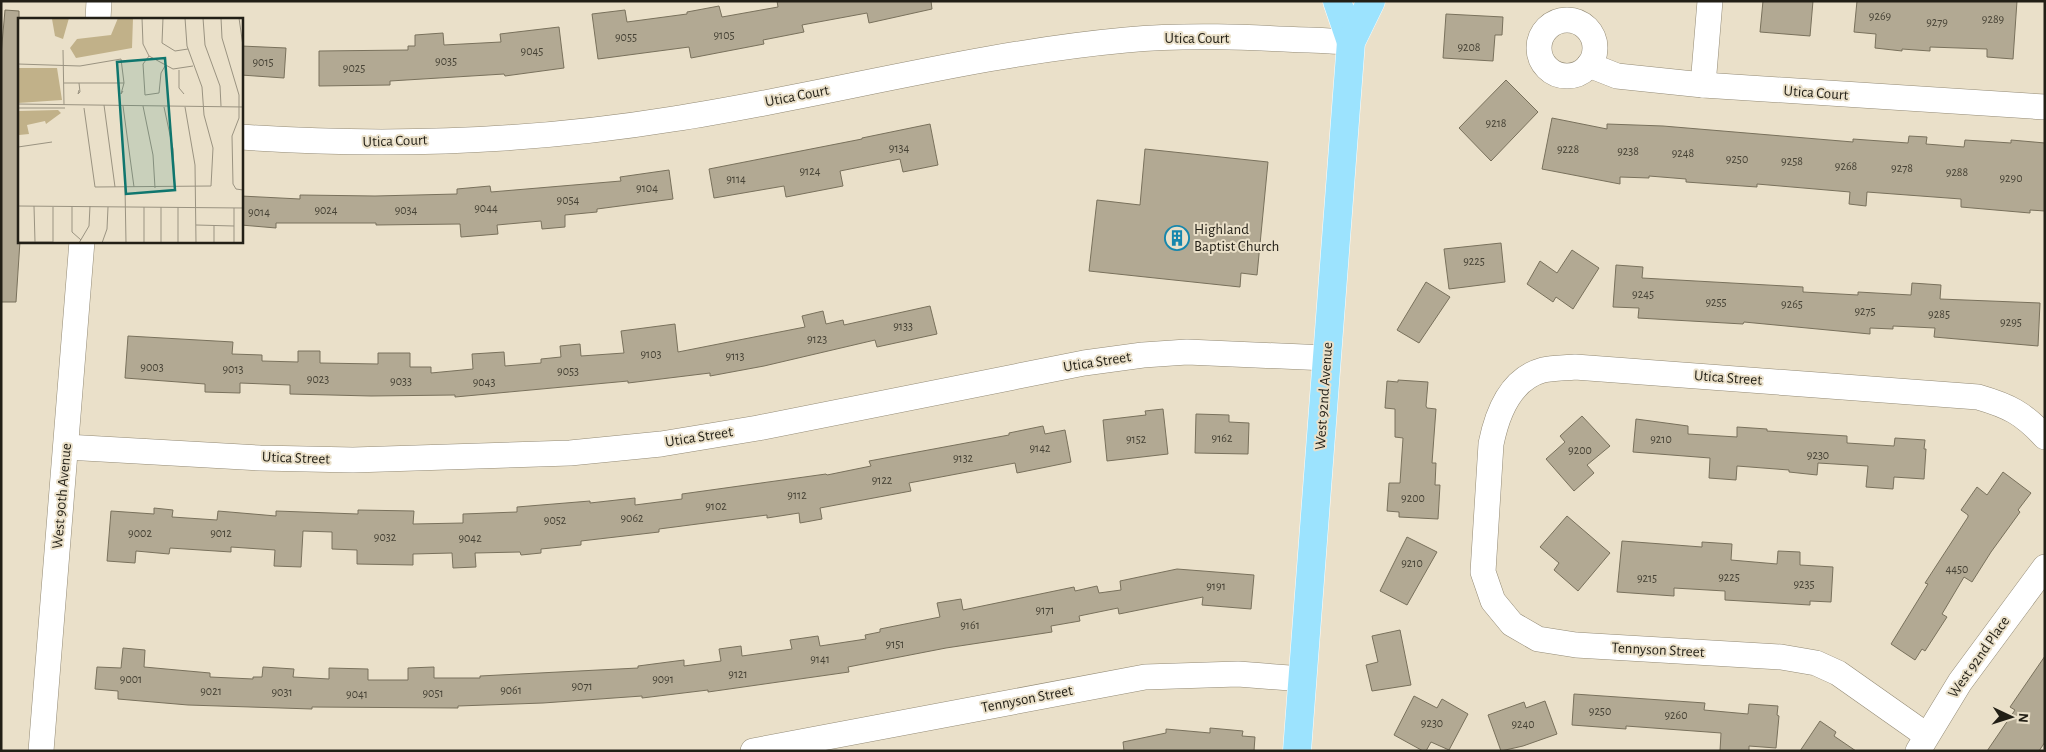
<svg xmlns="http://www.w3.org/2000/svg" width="2046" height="752" viewBox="0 0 2046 752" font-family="'Alegreya Sans',sans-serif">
<rect width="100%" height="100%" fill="#eae0c9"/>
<g fill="#b2a993" stroke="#79715c">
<polygon points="777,1 931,1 932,9 869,23 867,13 802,25 804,32 763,40 764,44 691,58 689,47 598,59 592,14 625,10 627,22 687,14 687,12 719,6 722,17 778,7"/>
<polygon points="1763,1 1813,1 1810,36 1760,32"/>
<polygon points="1857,1 2017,1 2013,59 1987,57 1987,49 1930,47 1930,51 1902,49 1902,51 1875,48 1876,34 1854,32"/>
<polygon points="5,10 19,11 20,241 16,302 1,302 1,55"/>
<polygon points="1446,14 1503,17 1502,35 1495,35 1493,61 1443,58"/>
<polygon points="559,27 564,68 505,76 504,74 390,81 390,85 319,86 319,51 408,50 408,46 415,46 415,35 443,33 444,45 501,42 500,34"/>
<polygon points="241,46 286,48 284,78 241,75"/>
<polygon points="1506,80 1538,112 1491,161 1459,128"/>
<polygon points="1552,118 1607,129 1607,124 1663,126 1853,142 1853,139 1908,143 1909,136 1927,137 1926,144 1964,147 1965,140 2011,143 2011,140 2045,143 2045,211 2030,210 2030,213 1961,207 1961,199 1867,192 1866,206 1849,204 1850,192 1757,184 1757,187 1686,182 1686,179 1649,176 1649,178 1620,177 1620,184 1542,169"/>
<polygon points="930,124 938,165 903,172 900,159 840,171 843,186 786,197 784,186 714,198 709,169 862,139 862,138"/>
<polygon points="1145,149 1268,162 1257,275 1241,273 1240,287 1089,271 1097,200 1140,205"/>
<polygon points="669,170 673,199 597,209 597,212 565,215 565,227 542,229 541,221 497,225 498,234 461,237 460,224 376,225 376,223 276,223 276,228 241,225 241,196 300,199 300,195 375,196 457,194 457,189 490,186 491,192 621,181 620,177"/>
<polygon points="1501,243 1505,282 1449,289 1444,249"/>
<polygon points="1572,250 1599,268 1573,309 1556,297 1553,302 1527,284 1540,261 1557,273"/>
<polygon points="1616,265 1643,267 1642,278 1803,287 1803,292 1858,295 1858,292 1911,295 1912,283 1941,285 1940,299 2040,303 2038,346 1934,337 1935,328 1893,326 1893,329 1870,328 1870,334 1744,322 1743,324 1638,318 1639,308 1613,307"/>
<polygon points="1426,282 1450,297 1419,343 1397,330"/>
<polygon points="930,306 937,334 877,347 875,340 764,366 710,376 710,373 628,383 628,381 455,397 455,395 371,396 290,394 290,385 240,383 240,393 205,392 205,384 125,378 128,336 233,342 232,354 262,355 262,361 298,362 298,351 320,351 320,363 378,364 378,353 410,353 410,367 431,367 431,373 473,369 472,354 504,352 505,366 541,363 541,359 561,357 560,346 580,344 581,356 624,353 621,331 675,324 678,352 805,327 802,316 823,311 826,324 843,320 844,325"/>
<polygon points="1398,380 1428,382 1426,406 1427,408 1436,409 1432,463 1436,463 1435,485 1440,485 1438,519 1399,517 1399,512 1387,511 1389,483 1400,483 1403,438 1395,437 1395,409 1385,408 1387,381 1398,382"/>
<polygon points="1163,409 1168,454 1107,461 1103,420 1146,415 1145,411"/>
<polygon points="1196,414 1229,415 1229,422 1249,423 1248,454 1195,453"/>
<polygon points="1582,416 1610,446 1587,465 1594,473 1574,491 1546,459 1565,442 1560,436"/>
<polygon points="1636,419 1688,426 1688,434 1737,437 1737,427 1767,429 1767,431 1847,436 1847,443 1894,446 1895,438 1925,440 1924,449 1926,449 1924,479 1894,477 1893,489 1866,487 1868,466 1818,463 1817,475 1789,472 1789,470 1737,466 1736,480 1709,478 1710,458 1633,452"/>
<polygon points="1043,426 1045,434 1065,430 1071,462 1017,473 1015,463 909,483 911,491 820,508 822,519 800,523 799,513 767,518 767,515 659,529 659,532 581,541 581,545 541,549 541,553 521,555 520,552 475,553 476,567 453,568 452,553 413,554 413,565 357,564 357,550 332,549 332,532 303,531 301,567 274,566 275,550 231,547 231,552 170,548 169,554 136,551 135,563 107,561 111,511 154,514 154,508 173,510 172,517 217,520 218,511 276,516 276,511 358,514 358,510 414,511 413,524 463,523 463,514 517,512 517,507 590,501 590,503 635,498 635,505 682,499 682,494 826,474 827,475 871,466 869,461 1009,435 1009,433"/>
<polygon points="2003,472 2031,493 2018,510 2020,512 1991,552 1972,582 1964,577 1942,614 1947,617 1925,651 1922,649 1915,660 1891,644 1928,584 1925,583 1968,517 1968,515 1961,510 1977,487 1987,495"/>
<polygon points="1567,516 1610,553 1578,591 1554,570 1559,563 1540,547"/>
<polygon points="1407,537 1437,552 1407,605 1380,591"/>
<polygon points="1622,541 1702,547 1702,542 1732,544 1731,560 1777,564 1778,551 1800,552 1800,565 1833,567 1831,602 1810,601 1810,605 1725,600 1725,591 1674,588 1674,596 1617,592"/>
<polygon points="1177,569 1254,575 1251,609 1202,605 1203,597 1119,614 1118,608 1079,616 1080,621 1051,626 1052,632 946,648 848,667 849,672 708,692 708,690 642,698 642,696 543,703 458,706 458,708 312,707 312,709 188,705 118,699 118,691 95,689 97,667 121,668 123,648 145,650 144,667 210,673 210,677 253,679 253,677 262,677 263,667 294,669 293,677 329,679 329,668 368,669 368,680 408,680 408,668 434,667 434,678 480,678 480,676 638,668 638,666 684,660 684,666 721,661 719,649 741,646 742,656 792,649 790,640 818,636 820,646 866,639 865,635 880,632 880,629 940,617 937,603 961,599 963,610 1074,587 1075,591 1097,586 1099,593 1121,590 1120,581"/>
<polygon points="1400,630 1411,685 1372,691 1366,665 1378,662 1372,636"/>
<polygon points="2045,656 2045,742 2039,751 1987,751 2015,710 2010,707"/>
<polygon points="1574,694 1705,703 1704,710 1748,714 1749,704 1778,706 1777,715 1779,716 1776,748 1749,746 1749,751 1720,751 1721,733 1626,726 1626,729 1572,725"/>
<polygon points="1414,696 1437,708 1442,699 1468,714 1449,750 1431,742 1426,751 1423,751 1394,735"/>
<polygon points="1545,701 1557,734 1523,746 1501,751 1488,715 1524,702 1526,708"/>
<polygon points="1820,721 1836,732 1834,736 1856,751 1800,751"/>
<polygon points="1210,728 1243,731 1242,736 1255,737 1254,751 1124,751 1123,742 1166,733 1166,729 1210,733"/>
</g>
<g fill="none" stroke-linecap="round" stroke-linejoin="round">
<defs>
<g id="street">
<polyline points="98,19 99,1"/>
<circle cx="1567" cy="48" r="28"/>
<polyline points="1589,65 1617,76 1703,85 2045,107"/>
<polyline points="1703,85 1710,1"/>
<path d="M241,137C385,147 531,142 673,119C824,96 973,54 1126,40C1201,33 1276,39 1351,42"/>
<polyline points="66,447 260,458 353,460 570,453 661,444 758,428 1084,363 1143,355 1187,352 1327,358"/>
<path d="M1926,735L1838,673L1816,663L1781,657L1576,645L1538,639L1512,624L1493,601L1483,572L1491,444C1497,414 1510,379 1543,370C1553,368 1565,368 1575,367L1978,397C2009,406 2023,413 2045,437"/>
<polyline points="41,751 82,241"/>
<polyline points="753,751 1145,677 1238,674 1303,679"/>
<polyline points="1918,751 1960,682 2045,567"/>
</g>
<g id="primary">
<polyline points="1337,1 1351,42"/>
<polyline points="1297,751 1351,42 1371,1"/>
</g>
</defs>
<use href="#street" stroke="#938a75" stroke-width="26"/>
<use href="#primary" stroke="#fff" stroke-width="29"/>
<use href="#street" stroke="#fff" stroke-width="25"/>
<use href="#primary" stroke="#9ce3fe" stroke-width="28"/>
</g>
<defs>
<symbol id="building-ring" viewBox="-11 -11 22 22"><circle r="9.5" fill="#eae0c9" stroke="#1687ad" stroke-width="1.5"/><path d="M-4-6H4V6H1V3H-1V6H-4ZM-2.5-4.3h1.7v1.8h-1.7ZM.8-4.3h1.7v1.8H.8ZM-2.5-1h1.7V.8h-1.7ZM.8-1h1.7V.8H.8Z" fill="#1687ad"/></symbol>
</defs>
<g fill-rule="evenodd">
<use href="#building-ring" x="1163" y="224" width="28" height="28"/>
</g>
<g text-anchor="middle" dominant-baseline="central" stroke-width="4" stroke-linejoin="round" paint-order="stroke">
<g font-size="12" fill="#464235">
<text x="1880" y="16">9269</text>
<text x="1993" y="19">9289</text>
<text x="1937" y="22">9279</text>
<text x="724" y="35">9105</text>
<text x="626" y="37">9055</text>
<text x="1469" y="47">9208</text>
<text x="532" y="51">9045</text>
<text x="446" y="61">9035</text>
<text x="263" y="62">9015</text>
<text x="354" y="68">9025</text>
<text x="1496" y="123">9218</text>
<text x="899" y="148">9134</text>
<text x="1568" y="149">9228</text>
<text x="1628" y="151">9238</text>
<text x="1683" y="153">9248</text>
<text x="1737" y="159">9250</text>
<text x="1792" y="161">9258</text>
<text x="1846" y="166">9268</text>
<text x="1902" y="168">9278</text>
<text x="810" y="171">9124</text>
<text x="1957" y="172">9288</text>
<text x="2011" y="178">9290</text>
<text x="736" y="179">9114</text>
<text x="647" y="188">9104</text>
<text x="568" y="200">9054</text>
<text x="486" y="208">9044</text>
<text x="326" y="210">9024</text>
<text x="406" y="210">9034</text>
<text x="259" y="212">9014</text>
<text x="1474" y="261">9225</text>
<text x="1643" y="294">9245</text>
<text x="1716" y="302">9255</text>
<text x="1792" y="304">9265</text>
<text x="1865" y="311">9275</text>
<text x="1939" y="314">9285</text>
<text x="2011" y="322">9295</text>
<text x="903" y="326">9133</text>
<text x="817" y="339">9123</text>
<text x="651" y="354">9103</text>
<text x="735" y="356">9113</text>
<text x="152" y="367">9003</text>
<text x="233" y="369">9013</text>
<text x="568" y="371">9053</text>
<text x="318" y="379">9023</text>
<text x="401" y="381">9033</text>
<text x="484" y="382">9043</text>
<text x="1222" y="438">9162</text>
<text x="1136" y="439">9152</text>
<text x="1661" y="439">9210</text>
<text x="1040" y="448">9142</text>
<text x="1580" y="450">9200</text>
<text x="1818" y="455">9230</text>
<text x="963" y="458">9132</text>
<text x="882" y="480">9122</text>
<text x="797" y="495">9112</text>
<text x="1413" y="498">9200</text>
<text x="716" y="506">9102</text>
<text x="632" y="518">9062</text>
<text x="555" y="520">9052</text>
<text x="140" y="533">9002</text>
<text x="221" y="533">9012</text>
<text x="385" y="537">9032</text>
<text x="470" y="538">9042</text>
<text x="1412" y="563">9210</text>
<text x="1957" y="569">4450</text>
<text x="1729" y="577">9225</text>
<text x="1647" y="578">9215</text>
<text x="1804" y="584">9235</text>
<text x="1216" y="586">9191</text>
<text x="1045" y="610">9171</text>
<text x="970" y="625">9161</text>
<text x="895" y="644">9151</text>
<text x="820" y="659">9141</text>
<text x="738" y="674">9121</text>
<text x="131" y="679">9001</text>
<text x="663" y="679">9091</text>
<text x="582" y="686">9071</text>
<text x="511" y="690">9061</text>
<text x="211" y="691">9021</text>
<text x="282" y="692">9031</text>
<text x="433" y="693">9051</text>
<text x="357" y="694">9041</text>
<text x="1600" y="711">9250</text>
<text x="1676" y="715">9260</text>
<text x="1432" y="723">9230</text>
<text x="1523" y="724">9240</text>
</g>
<g font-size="15" fill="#221f16" stroke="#eae0c9">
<text x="1197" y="38">Utica Court</text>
<text transform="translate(1816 93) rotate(4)">Utica Court</text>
<text transform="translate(797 96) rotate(-11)">Utica Court</text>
<text transform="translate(395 141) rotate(-2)">Utica Court</text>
<text transform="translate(1097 362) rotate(-9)">Utica Street</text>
<text transform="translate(1728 378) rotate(4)">Utica Street</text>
<text transform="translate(1324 396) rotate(-86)">West 92nd Avenue</text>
<text transform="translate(699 437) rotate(-9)">Utica Street</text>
<text transform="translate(296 458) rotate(2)">Utica Street</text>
<text transform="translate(62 496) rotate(-85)">West 90th Avenue</text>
<text transform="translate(1658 650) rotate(3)">Tennyson Street</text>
<text transform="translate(1979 657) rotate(-55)">West 92nd Place</text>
<text transform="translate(1027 699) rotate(-11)">Tennyson Street</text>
</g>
<g font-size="15" fill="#221f16" stroke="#eae0c9" text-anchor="start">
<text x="1194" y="229">Highland<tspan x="1194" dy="17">Baptist Church</tspan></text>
</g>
</g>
<g transform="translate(18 18)">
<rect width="225" height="225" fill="#eae0c9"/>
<path d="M29,0H51L45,21L37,18L34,1ZM100,0H115L114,30L58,40L52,30L59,21L93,17ZM0,50H39L44,82L0,85ZM0,93L40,92L43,95L28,106L27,103L9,107L11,116L1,117Z" fill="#c1b189"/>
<path fill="none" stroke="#9a9381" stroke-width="1" d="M124,0L125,26L131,38L155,51L175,48M145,0L144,25L157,33L170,31M185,0L187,27L202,68L203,88M203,0L204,20L221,77V100L214,118L215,166L218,171L225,172M221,0L225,28M45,32L46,87M131,38L125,46L127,77L141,75L143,55L147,48M0,46L62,48L103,41L106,65L103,76L105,73M161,52V70L166,76M46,65H106M61,65L62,74L60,76L61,72M0,86L225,89M86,87L97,169M105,88L116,169M125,88L135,137L137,170M146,89L155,131L157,170M167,89L177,147L178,225M0,90H47M66,90L77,169L193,168L195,130L186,97L184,69L169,28L167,0M0,129L34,124M107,169L108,225M0,188L225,190M16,188L17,224M54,188V214L63,222M178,207L216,208M0,224H35M35,225V189M61,225L71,208L72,188M84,225L89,211L90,189M126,225V189M143,225V189M160,225V189M196,225V207M216,225V190"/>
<path fill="#0f766e" fill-opacity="0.15" stroke="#0f766e" stroke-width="2.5" d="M147,40L157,172L108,176L99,44Z"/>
<rect width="225" height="225" fill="none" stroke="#221f16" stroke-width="2.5"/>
</g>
<rect width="2046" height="752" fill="none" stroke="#221f16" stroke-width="5"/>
<g transform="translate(2011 717) rotate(94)" stroke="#eae0c9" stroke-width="4" paint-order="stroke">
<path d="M0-4L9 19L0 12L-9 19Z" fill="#221f16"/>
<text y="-8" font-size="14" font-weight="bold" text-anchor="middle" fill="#221f16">N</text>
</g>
</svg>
